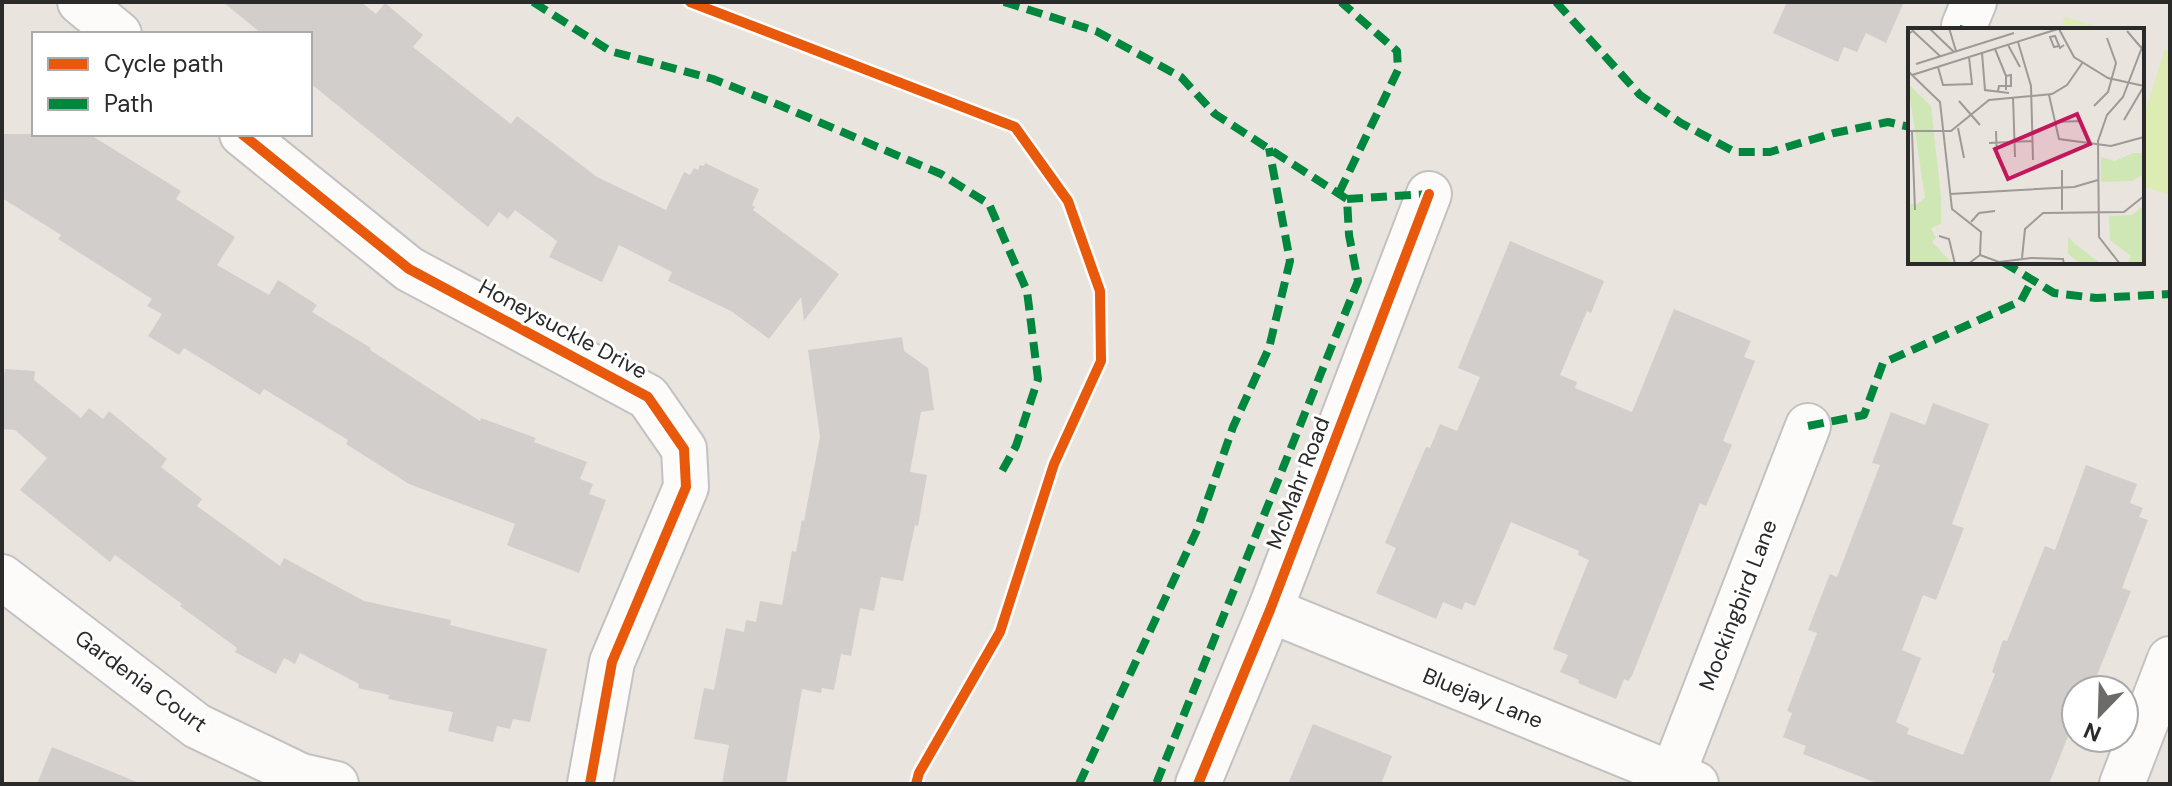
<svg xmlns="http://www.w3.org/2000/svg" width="2172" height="786" viewBox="0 0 2172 786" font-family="'DM Sans',sans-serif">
<rect width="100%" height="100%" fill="#eae4df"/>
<g fill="#dcecb2">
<polygon points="2065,17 2108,30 2061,30"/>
<polygon points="2165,49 2170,51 2170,195 2142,186 2142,122"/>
</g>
<g fill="#d2cecb">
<polygon points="223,2 361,2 376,14 385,3 423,35 413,47 511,124 517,116 597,177 666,210 684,172 690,175 694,168 698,170 700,165 704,166 705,163 759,189 752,205 755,207 753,210 839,274 804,321 801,297 769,339 731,311 668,281 672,272 619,245 602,282 549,257 557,241 515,210 508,219 499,212 488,227 310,83 310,34 262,34"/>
<polygon points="1787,2 1904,2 1886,43 1866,33 1857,52 1844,47 1838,62 1773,33"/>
<polygon points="2,134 89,134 181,191 176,199 235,237 217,265 269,295 278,280 317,305 312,312 371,348 370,350 480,421 481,418 536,438 534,442 587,462 580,479 593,484 589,494 606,500 579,573 507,545 515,524 409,484 346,444 348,440 264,389 260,395 184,348 179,355 148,336 162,314 147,306 152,299 58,239 61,235 2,198"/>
<polygon points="1510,241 1604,281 1591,313 1587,311 1560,375 1577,382 1575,388 1632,412 1674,309 1751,341 1744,357 1755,361 1723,441 1732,445 1706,506 1700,503 1632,676 1628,681 1624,679 1616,699 1578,683 1579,680 1560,672 1568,655 1553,649 1589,560 1578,555 1579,551 1511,522 1475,606 1465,602 1462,610 1443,602 1436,619 1376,593 1396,548 1385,543 1426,447 1430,448 1440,424 1457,431 1480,377 1458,368"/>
<polygon points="902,337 904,351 928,368 934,410 921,412 910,472 927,475 918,526 915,525 903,581 881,577 874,611 860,608 851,656 841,654 834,690 822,688 821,693 802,689 786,784 722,784 729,745 694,739 704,688 714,690 726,628 744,632 746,620 756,622 760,601 782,605 792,551 796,552 802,520 804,521 820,437 808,350"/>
<polygon points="5,369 35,371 34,380 81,418 89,408 103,419 109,411 167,459 161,467 202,499 197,506 280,566 284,558 364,601 451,620 450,625 547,649 530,722 513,719 510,729 497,726 493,742 448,731 453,712 388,699 389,695 358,688 359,684 300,653 295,664 284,658 276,674 235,652 237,648 180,606 182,604 115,555 110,562 20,490 47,458 15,430 2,429 2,377 4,377"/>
<polygon points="1933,403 1989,424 1952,524 1964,528 1936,600 1923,595 1902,650 1921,658 1896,722 1909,728 1907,734 1963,755 1995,674 1992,672 2003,640 2007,641 2045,546 2055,550 2086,465 2137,484 2130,503 2143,508 2139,517 2148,520 2122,588 2131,591 2091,690 2076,690 2076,739 2068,736 2049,784 1879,784 1803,754 1806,746 1783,737 1792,713 1787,711 1817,633 1808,630 1830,574 1837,577 1880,465 1872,463 1891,412 1925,425"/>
<polygon points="1313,724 1392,756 1381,784 1288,784"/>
<polygon points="52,747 139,783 139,784 37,784"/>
</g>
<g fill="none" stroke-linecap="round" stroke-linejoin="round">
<defs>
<g id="minor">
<polyline points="80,2 119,34"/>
<polyline points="1964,26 1974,2"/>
<polyline points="242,134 409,269 648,397 684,449 686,487 612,662 590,784"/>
<polyline points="2,577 197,726 301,776 336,784"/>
<polyline points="1270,610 1696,784"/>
<polyline points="1198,784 1270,610 1429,194"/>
<polyline points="1669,784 1808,426"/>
<polyline points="2122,784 2170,659"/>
</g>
</defs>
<use href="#minor" stroke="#c3c1c1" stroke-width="48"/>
<use href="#minor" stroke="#fcfbfa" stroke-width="44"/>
<g stroke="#00873e" stroke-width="8" stroke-dasharray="16 8" stroke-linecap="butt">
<polyline points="533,2 610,51 713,79 779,105 941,174 989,204 1027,291 1038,379 1016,446 1001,473"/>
<polyline points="1004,2 1096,31 1181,77 1215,114 1347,199 1349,235 1358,281 1156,784"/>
<polyline points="1556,2 1640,95 1681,123 1735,152 1770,152 1834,133 1888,122 1910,127"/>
<polyline points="1963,30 1964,26"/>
<polyline points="1339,193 1398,70 1397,51 1341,2"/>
<polyline points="1347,199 1429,194"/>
<polyline points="2003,262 2054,293 2096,298 2170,294"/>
<polyline points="1808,426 1864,415 1883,363 2021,301 2032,280"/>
<polyline points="1079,784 1197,530 1233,427 1269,348 1290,261 1269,148"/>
</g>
<defs>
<g id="cycleway">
<polyline points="690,2 1015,127 1068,201 1100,291 1101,361 1054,464 1000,632 919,773 916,784"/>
<polyline points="242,134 409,269 648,397 684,449 686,487 612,662 590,784"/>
<polyline points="1198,784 1270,610 1429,194"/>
</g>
</defs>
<use href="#cycleway" stroke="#fff" stroke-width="15"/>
<use href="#cycleway" stroke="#e8590c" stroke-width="10"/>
</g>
<g text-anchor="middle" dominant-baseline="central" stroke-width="6" stroke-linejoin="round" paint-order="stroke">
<g font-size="22" fill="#2a2a2a" stroke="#fff">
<text transform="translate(563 329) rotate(28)">Honeysuckle Drive</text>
<text transform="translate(1298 483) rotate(-69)">McMahr Road</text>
<text transform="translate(1738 605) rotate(-69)">Mockingbird Lane</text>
<text transform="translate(141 681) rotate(36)">Gardenia Court</text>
<text transform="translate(1483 698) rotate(22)">Bluejay Lane</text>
</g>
</g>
<g transform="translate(1908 28)">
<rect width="236" height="236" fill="#eae4df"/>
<path d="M0,56L23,78L33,169V196L23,200L28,210L24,214L45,236H0V175L8,177L17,170ZM225,125H236V146L224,153L193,154V129L207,133ZM236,177V236H219L223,228L202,212L201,188L224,187ZM160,208L166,215L193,236H173L160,226Z" fill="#cee7b5"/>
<path fill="none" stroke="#9d9a97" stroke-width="2" d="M21,0L46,24M41,0L48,23M151,1L166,29L200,50L236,58M219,3L236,23M0,6L5,3L32,28M110,14L123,58L125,132M100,17L112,39M151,18L146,19L142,9L147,8L152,20L156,17M87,21L98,48M74,25L77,62L101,65M8,36L106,5M30,39L35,57L64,56L61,29M0,43L4,47L153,0M4,47L32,74L44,181L73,204L72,227L60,236M90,63L91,58H103V47L98,48V62M141,67L151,111L203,118L236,109M105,69L107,129M51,73L72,97M186,78L200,64L208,35L199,10M216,92L236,58M146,94L174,93M50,100L56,130M0,103H43L81,72L144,66L159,57L175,34M88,103L89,130M4,104L7,182M81,115L124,113M154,142V182M42,166L166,159L190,152M63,194L71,185L87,183M31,208L41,211L47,236M72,227L91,234L123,230L155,231L156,236M114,230L117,201L135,185L216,184L236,168M212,236L191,209L190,113L199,87L215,69L236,14"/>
<path fill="#c2185b" fill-opacity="0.15" stroke="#c2185b" stroke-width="4" d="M169,86L182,116L100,151L87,121Z"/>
<rect width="236" height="236" fill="none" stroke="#2a2a2a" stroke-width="4"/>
</g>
<rect width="2172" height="786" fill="none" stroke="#2a2a2a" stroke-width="8"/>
<rect x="32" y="32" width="280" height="104" fill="#ffffff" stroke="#aaaaaa" stroke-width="2"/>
<rect x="48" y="58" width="40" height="12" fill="#e8590c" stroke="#aaaaaa" stroke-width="2"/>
<text x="104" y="72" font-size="24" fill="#2a2a2a">Cycle path</text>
<rect x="48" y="98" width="40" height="12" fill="#00873e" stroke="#aaaaaa" stroke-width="2"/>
<text x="104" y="112" font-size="24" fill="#2a2a2a">Path</text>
<g transform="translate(2100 714) rotate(203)"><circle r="38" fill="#ffffff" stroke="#aaaaaa" stroke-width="2"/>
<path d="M0-6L14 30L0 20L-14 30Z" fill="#6d6b69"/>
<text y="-12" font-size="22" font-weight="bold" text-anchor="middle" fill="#2a2a2a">N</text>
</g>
</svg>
